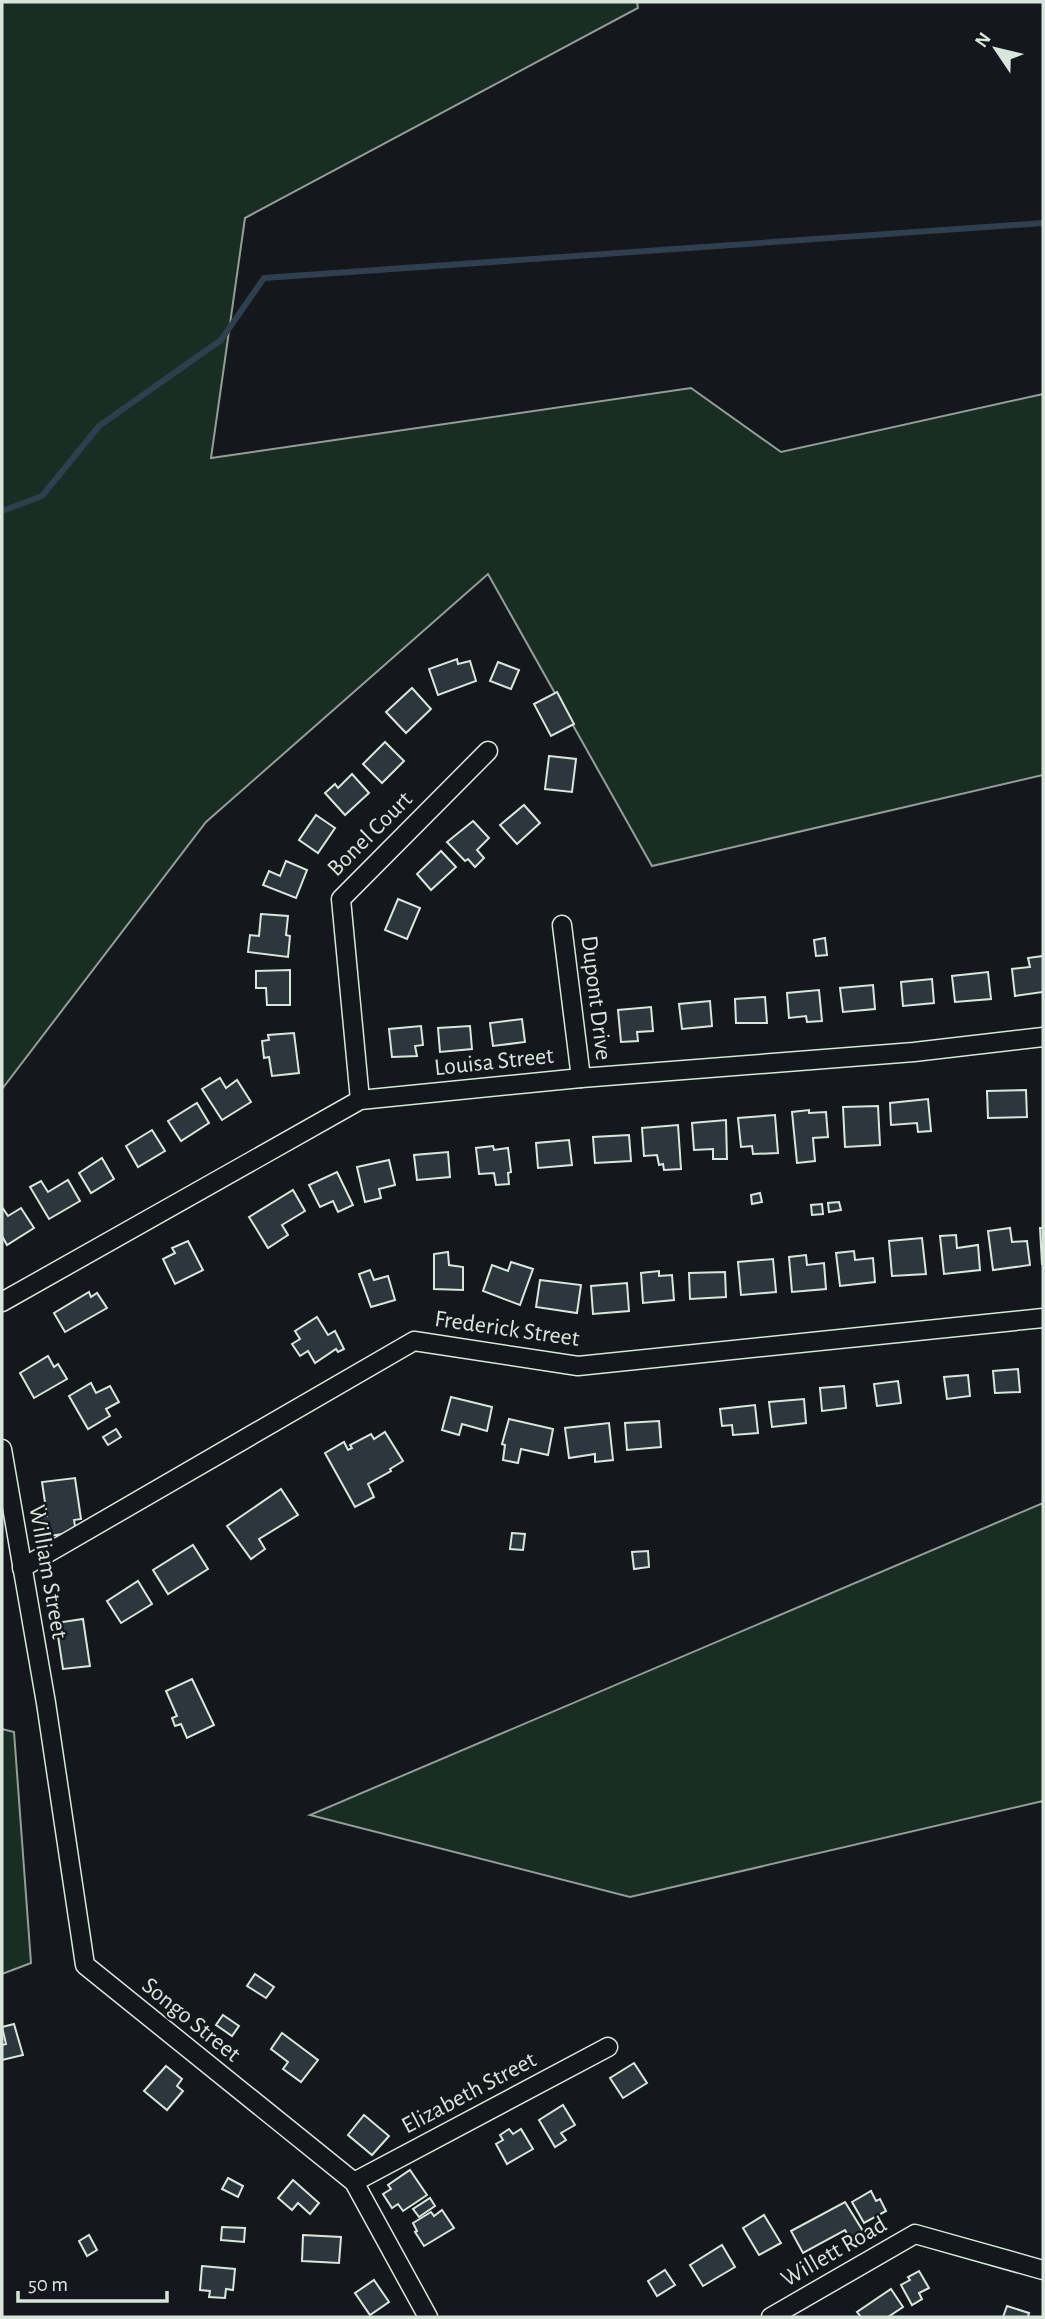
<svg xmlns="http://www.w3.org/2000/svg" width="1045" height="2319" viewBox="0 0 1045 2319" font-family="'Alegreya Sans',sans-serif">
<rect width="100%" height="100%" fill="#14181c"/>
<g fill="#1a2d24" stroke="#939e99" stroke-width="2">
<polygon points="2,2 637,2 638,8 245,218 211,458 691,388 781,452 1043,394 1043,775 652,866 488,574 206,822 2,1089"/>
<polygon points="1043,1503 1043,1801 630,1897 310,1815"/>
<polygon points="2,1729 14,1732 31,1963 2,1974"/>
</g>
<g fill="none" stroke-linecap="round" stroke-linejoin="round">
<polyline stroke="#2f3f4d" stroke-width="6" points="2,511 42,496 99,426 221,340 264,278 1043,223"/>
</g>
<g fill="#2c363c" stroke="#d8e6dc" stroke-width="2">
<polygon points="457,659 458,664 470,661 476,681 438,695 429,669"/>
<polygon points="498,662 519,670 511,689 490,681"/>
<polygon points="412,688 431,709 406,733 386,712"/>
<polygon points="557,692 574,724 551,736 534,704"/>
<polygon points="385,742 404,761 382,783 363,764"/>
<polygon points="549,756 576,759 572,792 545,789"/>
<polygon points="352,774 369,793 345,815 325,793 335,784 338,788"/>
<polygon points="524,805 540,823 517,844 500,825"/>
<polygon points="316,815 335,828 318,853 299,840"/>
<polygon points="473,821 489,838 477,850 484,858 475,867 468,859 465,861 447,842"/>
<polygon points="441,851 456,867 431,890 417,874"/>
<polygon points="286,861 307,870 296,898 263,885 269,871 280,876"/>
<polygon points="398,899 420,908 407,939 385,930"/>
<polygon points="261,914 288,916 286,935 290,936 288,957 248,952 250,935 259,936"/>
<polygon points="825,938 827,955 816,956 814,940"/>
<polygon points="1043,956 1043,992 1015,996 1012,969 1030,967 1028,958"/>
<polygon points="290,970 290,1005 267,1005 266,988 256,988 256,971"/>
<polygon points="988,972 991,999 955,1002 952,976"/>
<polygon points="932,979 934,1003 903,1006 901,982"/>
<polygon points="873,985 875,1009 843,1012 840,988"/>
<polygon points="819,990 822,1021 807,1022 806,1016 789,1018 787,993"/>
<polygon points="765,997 767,1023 736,1023 735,999"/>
<polygon points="710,1001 712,1026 682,1029 679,1004"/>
<polygon points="651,1007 653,1031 637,1032 638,1041 621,1042 618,1010"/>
<polygon points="522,1019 525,1042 493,1046 490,1023"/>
<polygon points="421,1026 423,1045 415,1046 417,1056 392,1057 389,1029"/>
<polygon points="470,1026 472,1049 440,1052 438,1028"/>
<polygon points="294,1033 299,1073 272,1076 269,1057 264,1058 262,1041 269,1040 268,1035"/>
<polygon points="220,1078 226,1088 237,1080 251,1102 222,1120 202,1089"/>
<polygon points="1026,1090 1027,1117 988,1118 987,1091"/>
<polygon points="928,1099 931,1131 918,1132 917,1123 891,1125 890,1103"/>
<polygon points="197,1103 209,1123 181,1141 168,1121"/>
<polygon points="878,1106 880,1145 845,1147 843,1107"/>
<polygon points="809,1110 809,1113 826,1112 828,1137 813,1138 815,1161 797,1163 792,1112"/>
<polygon points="775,1115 778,1153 753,1154 752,1146 741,1147 738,1118"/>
<polygon points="726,1120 727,1159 713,1159 713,1149 694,1150 692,1123"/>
<polygon points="678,1125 681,1169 664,1170 663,1164 659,1165 657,1155 644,1156 642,1128"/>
<polygon points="152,1130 165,1151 138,1167 126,1146"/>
<polygon points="629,1135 631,1161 595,1163 593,1137"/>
<polygon points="569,1140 572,1165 538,1168 536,1143"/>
<polygon points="493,1146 494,1150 508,1148 511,1172 508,1173 509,1184 496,1185 494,1173 479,1174 476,1148"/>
<polygon points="448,1152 450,1177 417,1180 414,1155"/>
<polygon points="102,1158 114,1179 91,1193 79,1173"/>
<polygon points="389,1160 395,1185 379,1189 381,1198 365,1202 357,1167"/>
<polygon points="337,1172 353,1205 338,1212 333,1201 320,1207 309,1185"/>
<polygon points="68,1180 80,1201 49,1219 30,1187 41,1181 48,1192"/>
<polygon points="293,1190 305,1211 282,1225 288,1235 268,1248 249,1217"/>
<polygon points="760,1193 762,1202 752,1204 751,1195"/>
<polygon points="839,1202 841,1210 829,1212 828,1203"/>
<polygon points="822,1204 823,1214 812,1215 811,1205"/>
<polygon points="2,1207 8,1216 21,1208 34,1228 7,1245 2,1236"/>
<polygon points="1010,1228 1012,1242 1027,1241 1030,1265 993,1270 988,1231"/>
<polygon points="1040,1228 1043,1228 1043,1264 1042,1264"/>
<polygon points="956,1235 957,1248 978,1245 980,1270 944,1274 940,1236"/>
<polygon points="922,1238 926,1274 892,1276 889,1241"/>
<polygon points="188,1241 203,1270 175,1284 163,1259 175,1253 172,1248"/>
<polygon points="854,1251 855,1260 873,1258 875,1282 840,1286 836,1253"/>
<polygon points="448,1252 449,1265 463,1267 463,1290 434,1289 434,1254"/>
<polygon points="806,1255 807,1265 824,1263 826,1289 792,1292 789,1257"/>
<polygon points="773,1259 776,1292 741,1295 738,1262"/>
<polygon points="511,1262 533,1269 520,1305 483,1291 492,1265 508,1271"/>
<polygon points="370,1270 374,1280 388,1276 395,1300 371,1307 359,1274"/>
<polygon points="659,1271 659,1276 672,1275 674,1300 643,1303 641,1273"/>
<polygon points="725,1272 726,1297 690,1299 689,1273"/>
<polygon points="540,1280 581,1285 577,1313 536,1307"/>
<polygon points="627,1283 629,1311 593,1314 591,1286"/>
<polygon points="89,1292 91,1297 97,1293 107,1308 65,1332 54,1313"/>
<polygon points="317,1317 328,1335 335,1331 344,1349 338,1352 336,1349 315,1363 308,1351 300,1356 292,1344 300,1339 295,1331"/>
<polygon points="48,1356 54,1367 58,1364 67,1379 34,1398 20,1373"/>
<polygon points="1018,1369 1020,1392 995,1393 993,1371"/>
<polygon points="968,1375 970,1396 947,1399 944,1377"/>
<polygon points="898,1381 901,1403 877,1406 874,1384"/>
<polygon points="91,1383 96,1393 110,1386 119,1402 106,1409 110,1416 88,1429 69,1396"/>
<polygon points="844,1386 846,1408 822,1411 820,1388"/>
<polygon points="451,1397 492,1407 487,1431 462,1424 459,1435 442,1430"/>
<polygon points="804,1399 806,1423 772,1427 769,1402"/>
<polygon points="755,1405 758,1433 733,1435 732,1425 722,1426 720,1409"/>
<polygon points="509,1419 553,1429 548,1455 521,1449 518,1463 503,1460 505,1445 502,1444"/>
<polygon points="659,1421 661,1447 627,1450 625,1423"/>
<polygon points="609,1423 613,1460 595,1462 595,1454 569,1458 565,1428"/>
<polygon points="116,1429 121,1437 108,1445 103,1437"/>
<polygon points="385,1432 403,1461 390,1469 391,1471 368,1484 374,1497 355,1507 325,1453 344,1442 348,1450 352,1448 350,1445 371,1434 374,1439"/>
<polygon points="75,1478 81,1519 74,1520 76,1532 43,1537 40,1517 47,1516 42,1482"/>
<polygon points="281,1489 298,1515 259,1539 265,1549 251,1559 227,1526"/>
<polygon points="512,1533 525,1534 523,1550 510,1549"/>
<polygon points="193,1545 208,1569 168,1594 153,1570"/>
<polygon points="648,1551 649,1567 634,1569 632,1552"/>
<polygon points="138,1581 152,1604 121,1623 107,1601"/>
<polygon points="83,1619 90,1666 63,1669 56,1623"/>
<polygon points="192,1679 214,1725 187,1738 181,1724 175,1726 172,1718 177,1716 166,1691"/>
<polygon points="255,1974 274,1987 266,1998 247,1986"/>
<polygon points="223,2015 239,2026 232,2036 216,2025"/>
<polygon points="14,2024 23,2055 2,2060 2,2045 6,2044 2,2027"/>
<polygon points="282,2033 318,2060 301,2082 283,2069 288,2062 271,2049"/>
<polygon points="634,2063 647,2083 623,2098 610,2078"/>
<polygon points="166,2066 182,2079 177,2086 183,2091 167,2110 144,2091"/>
<polygon points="563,2105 575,2125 561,2133 566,2140 555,2147 539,2120"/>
<polygon points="364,2115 389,2136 372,2155 348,2135"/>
<polygon points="509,2129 513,2134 521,2129 533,2149 507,2164 496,2144 503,2140 500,2135"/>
<polygon points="410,2170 427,2195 403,2211 398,2204 392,2208 383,2194 391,2189 388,2185"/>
<polygon points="228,2178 243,2186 238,2197 222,2189"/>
<polygon points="293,2180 319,2203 310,2214 298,2203 292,2210 278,2198"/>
<polygon points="871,2191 876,2201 880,2199 886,2211 864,2223 852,2202"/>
<polygon points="430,2198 435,2206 419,2217 413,2209"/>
<polygon points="845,2202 863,2231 850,2239 845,2230 803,2253 791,2231"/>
<polygon points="442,2210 454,2228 424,2246 415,2232 417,2231 413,2223 431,2212 434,2216"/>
<polygon points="764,2215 781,2243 759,2255 743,2228"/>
<polygon points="222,2227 245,2228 244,2242 221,2240"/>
<polygon points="89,2235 97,2250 87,2256 79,2241"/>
<polygon points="303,2235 341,2237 339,2263 302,2261"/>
<polygon points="722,2245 735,2267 703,2286 690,2265"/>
<polygon points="202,2266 235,2269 233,2290 226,2289 225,2298 209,2297 210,2291 200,2290"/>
<polygon points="665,2270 675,2285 657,2296 648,2281"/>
<polygon points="919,2271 929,2288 919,2293 922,2299 912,2305 901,2285 910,2280 908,2277"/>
<polygon points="374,2280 389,2302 370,2315 355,2293"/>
<polygon points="891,2289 903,2307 888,2317 861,2317 857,2312"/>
<polygon points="1007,2306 1029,2313 1028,2317 1003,2317"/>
</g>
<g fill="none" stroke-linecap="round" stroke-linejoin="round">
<defs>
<g id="minor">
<polyline points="562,925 581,1078"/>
<polyline points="360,1100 341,899 488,751"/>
<polyline points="2,1302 360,1100 581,1078 914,1052 1043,1037"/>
<polyline points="2,1449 46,1703 85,1965 354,2182 428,2317"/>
<polyline points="22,1568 414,1341 578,1366 1043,1318"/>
<polyline points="354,2182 608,2047"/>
<polyline points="771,2317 915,2234 1043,2270"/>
</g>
</defs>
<use href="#minor" stroke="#d8e6dc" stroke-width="21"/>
<use href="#minor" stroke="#14181c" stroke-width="18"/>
</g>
<g text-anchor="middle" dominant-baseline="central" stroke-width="5" stroke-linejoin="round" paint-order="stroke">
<g font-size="24" fill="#d8e6dc" stroke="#14181c">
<text transform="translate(370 834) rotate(-45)">Bonel Court</text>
<text transform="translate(596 998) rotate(83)">Dupont Drive</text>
<text transform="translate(494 1062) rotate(-6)">Louisa Street</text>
<text transform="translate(507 1329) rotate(8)">Frederick Street</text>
<text transform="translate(48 1572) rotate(80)">William Street</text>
<text transform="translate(191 2020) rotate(39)">Songo Street</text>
<text transform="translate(469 2093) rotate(-28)">Elizabeth Street</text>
<text transform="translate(834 2252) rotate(-30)">Willett Road</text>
</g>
</g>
<rect width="1045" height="2319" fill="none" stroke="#d8e6dc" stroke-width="7"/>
<g transform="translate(996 49) rotate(305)" stroke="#14181c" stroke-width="5" paint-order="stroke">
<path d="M0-5L12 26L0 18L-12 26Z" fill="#d8e6dc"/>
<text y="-10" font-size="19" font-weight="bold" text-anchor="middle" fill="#d8e6dc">N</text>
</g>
<path d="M18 2291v10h149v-10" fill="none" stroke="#d8e6dc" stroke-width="3.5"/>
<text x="28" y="2291" font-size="21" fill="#d8e6dc" stroke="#14181c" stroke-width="5" paint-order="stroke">50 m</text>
</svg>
